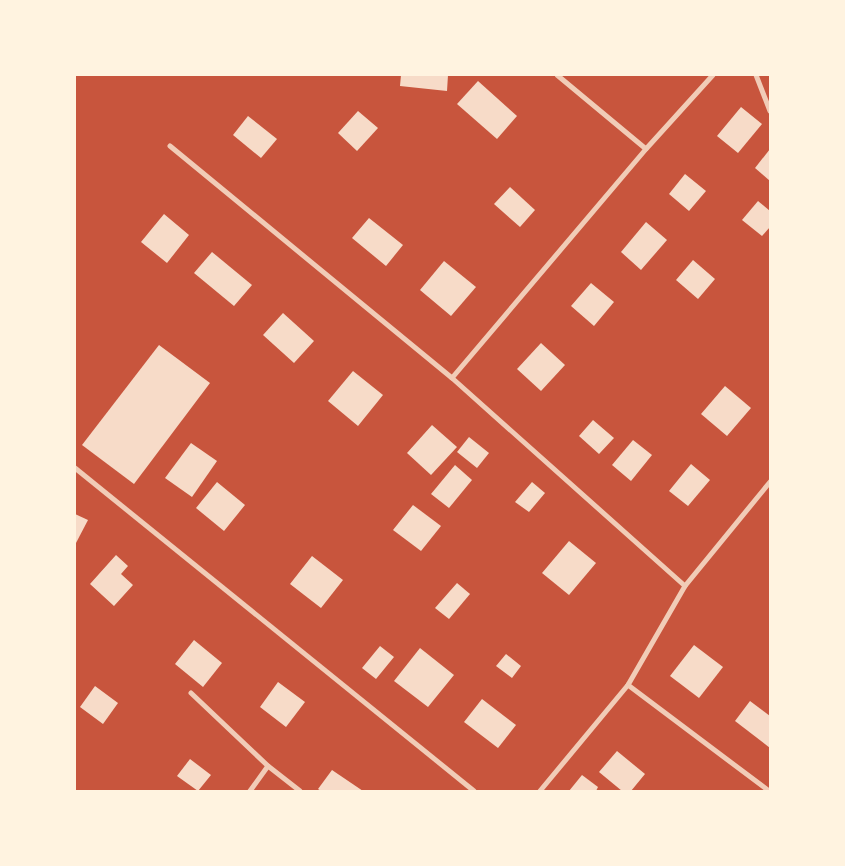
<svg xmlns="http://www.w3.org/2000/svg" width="845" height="866" viewBox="0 0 845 866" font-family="Mulish,sans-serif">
<rect width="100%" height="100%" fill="#c8553d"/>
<g fill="#f7dbc8">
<polygon points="401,75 448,75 447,91 400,86"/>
<polygon points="478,81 517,116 497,139 457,104"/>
<polygon points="741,107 762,124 738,153 717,136"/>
<polygon points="358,111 378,128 357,151 338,133"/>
<polygon points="248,116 277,139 261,158 233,135"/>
<polygon points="770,149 770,181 755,168"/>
<polygon points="685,174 706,191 689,211 669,194"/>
<polygon points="510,187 535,210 520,227 494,204"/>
<polygon points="758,201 770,211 770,227 762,236 742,220"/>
<polygon points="164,214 189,235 167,263 141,242"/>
<polygon points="369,218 403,245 386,266 352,238"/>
<polygon points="646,222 667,240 641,270 621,252"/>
<polygon points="212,252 252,285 234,306 194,273"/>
<polygon points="693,260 715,279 698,299 676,280"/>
<polygon points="444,261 476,287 451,316 420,290"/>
<polygon points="591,283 614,302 594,326 571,306"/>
<polygon points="283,313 314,341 294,363 263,335"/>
<polygon points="541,343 565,365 541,391 517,369"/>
<polygon points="159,345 210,383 134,484 82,445"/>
<polygon points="353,371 383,395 358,426 328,401"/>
<polygon points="725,386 751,408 727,436 701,414"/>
<polygon points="593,420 614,438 599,454 579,436"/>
<polygon points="432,425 457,447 431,475 407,453"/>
<polygon points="469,437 489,453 477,468 457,452"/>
<polygon points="633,440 652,455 631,481 612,465"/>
<polygon points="191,443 217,461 192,497 165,478"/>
<polygon points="691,464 710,480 688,506 669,491"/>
<polygon points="455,465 472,480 449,508 431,494"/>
<polygon points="217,482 245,505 224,531 196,508"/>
<polygon points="532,482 545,493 529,512 515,502"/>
<polygon points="413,505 441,526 421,551 393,530"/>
<polygon points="75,514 88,520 76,543 75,542"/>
<polygon points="569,541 596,563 569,595 542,573"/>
<polygon points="116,555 128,566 121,574 133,585 114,606 90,584"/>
<polygon points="312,556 343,580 321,608 290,584"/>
<polygon points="457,583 470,594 449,619 435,608"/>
<polygon points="194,640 222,663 203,687 175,664"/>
<polygon points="694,645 723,667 699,698 670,676"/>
<polygon points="380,646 394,657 376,679 362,668"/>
<polygon points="420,648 454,675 428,707 394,681"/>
<polygon points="506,654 521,666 512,678 496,666"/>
<polygon points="278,682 305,702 286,727 260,707"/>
<polygon points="95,686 118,703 103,724 80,707"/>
<polygon points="482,699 516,725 498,748 464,722"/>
<polygon points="750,701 770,716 770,748 735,721"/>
<polygon points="617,751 645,774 631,791 622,791 599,772"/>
<polygon points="190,759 211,775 198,791 177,776"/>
<polygon points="332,770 363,791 321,791 318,789"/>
<polygon points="582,775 598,787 596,791 569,791"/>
</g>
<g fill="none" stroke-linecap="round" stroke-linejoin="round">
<g stroke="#f1ccb7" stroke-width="5">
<polyline points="557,75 646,149"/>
<polyline points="756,75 770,111"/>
<polyline points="170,146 452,378 685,586"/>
<polyline points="452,378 646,149 713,75"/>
<polyline points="75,468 474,791"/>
<polyline points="628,685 769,791"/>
<polyline points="191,693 268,766 300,791"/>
<polyline points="250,791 268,766"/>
<polyline points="540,791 628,685 685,586 770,482"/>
</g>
</g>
<rect width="845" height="866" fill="none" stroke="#fff3e0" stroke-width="152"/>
</svg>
